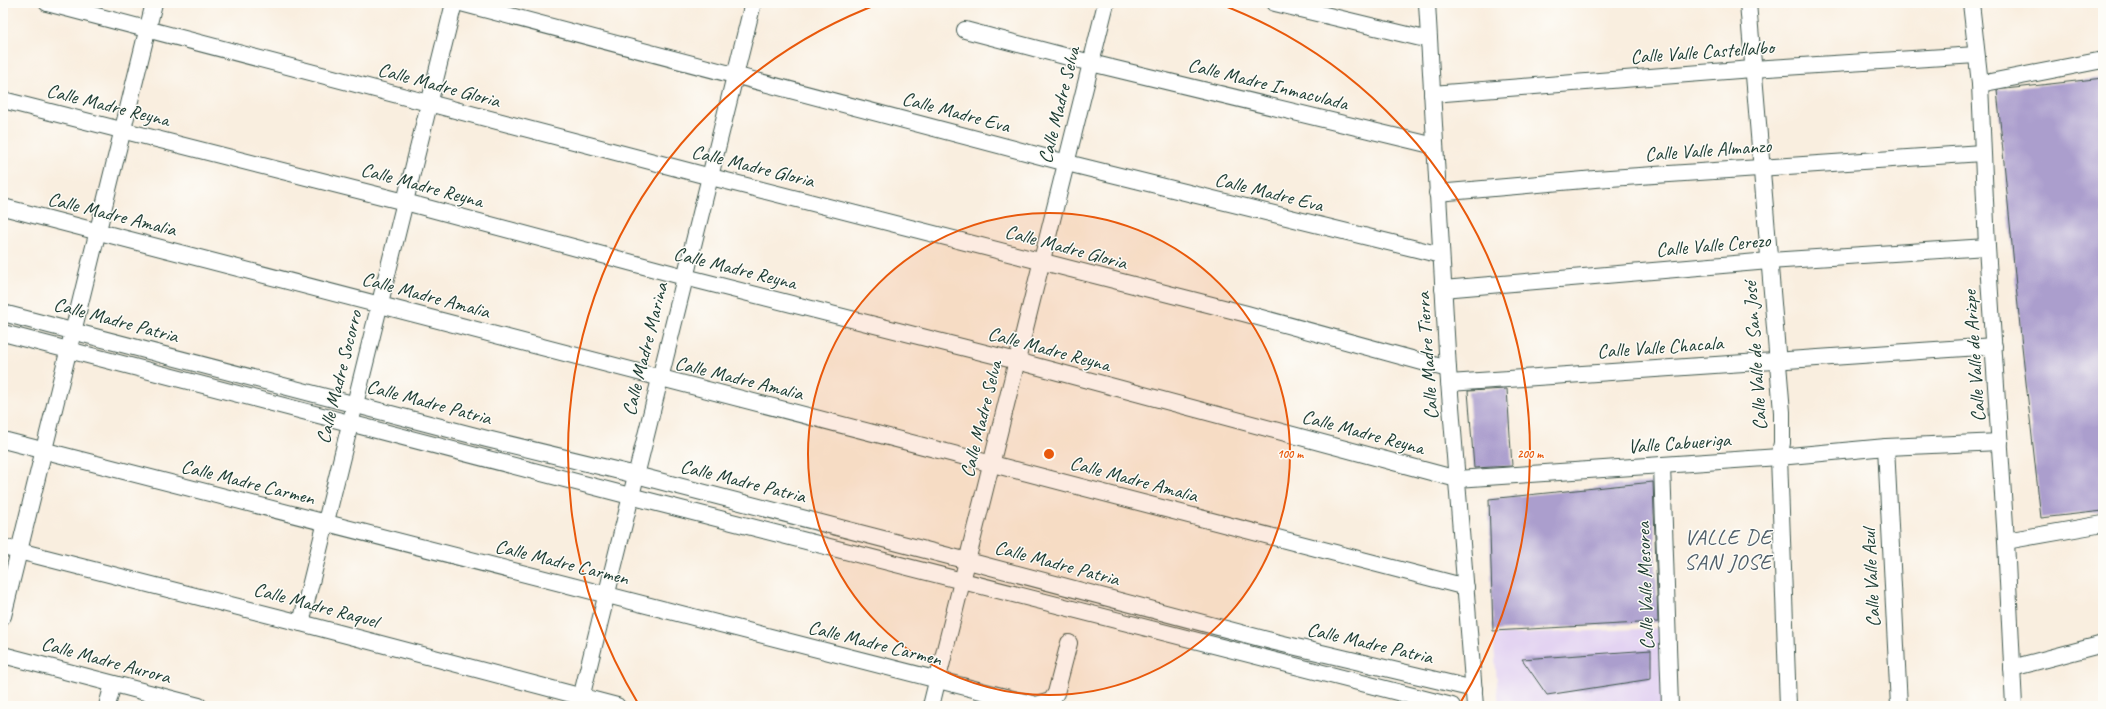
<svg xmlns="http://www.w3.org/2000/svg" width="2106" height="709" viewBox="0 0 2106 709" font-family="Caveat,sans-serif">
<rect width="100%" height="100%" fill="#fdfcf7"/>
<filter id="ink" filterUnits="userSpaceOnUse"><feTurbulence type="fractalNoise" baseFrequency=".025" numOctaves="2"/><feDisplacementMap in="SourceGraphic" scale="8" xChannelSelector="R" yChannelSelector="G"/><feConvolveMatrix kernelMatrix="1 2 1 2 8 2 1 2 1" color-interpolation-filters="sRGB"/></filter>
<filter id="wash" filterUnits="userSpaceOnUse"><feTurbulence type="fractalNoise" baseFrequency=".012" numOctaves="4" result="noise"/><feDisplacementMap in="SourceGraphic" scale="16" xChannelSelector="R" yChannelSelector="G"/><feGaussianBlur stdDeviation="0.9" result="paint"/><feColorMatrix in="noise" values="0 0 0 0 0 0 0 0 0 0 0 0 0 0 0 0 0 1.4 0 .05"/><feComposite in="paint" operator="in"/></filter>
<g filter="url(#wash)">
<rect width="100%" height="100%" fill="#f9eedf"/>
<polygon fill="#e3d3f2" points="1663,628 1668,706 1499,706 1493,635"/>
<g id="blocks">
<g fill="#ab9ecd">
<polygon points="2103,78 2103,511 2041,518 2021,337 1997,90"/>
<polygon points="1507,389 1512,466 1474,468 1468,391"/>
<polygon points="1653,482 1658,622 1493,631 1489,499"/>
<polygon points="1651,650 1651,679 1547,695 1522,659"/>
</g>
</g>
</g>
<g filter="url(#ink)">
<use href="#blocks" fill-opacity="0" stroke="#40584e" stroke-width="1"/>
<g fill="none" stroke-linecap="round" stroke-linejoin="round">
<defs>
<g id="minor">
<polyline points="47,3 711,177 1247,314 1448,369"/>
<polyline points="461,3 1067,163 1441,255"/>
<polyline points="1275,3 1429,40"/>
<polyline points="1427,3 1448,369 1475,706"/>
<polyline points="1748,3 1782,412 1782,443 1779,457 1788,706"/>
<polyline points="1971,3 1980,84 1987,247 2006,541 2014,706"/>
<polyline points="965,30 1091,63 1435,146"/>
<polyline points="1980,84 2103,60"/>
<polyline points="1432,94 1752,69 1976,55"/>
<polyline points="3,100 405,202 685,277 1017,361 1457,479 1779,457 1886,447 2000,442"/>
<polyline points="1437,193 1595,179 1982,153"/>
<polyline points="3,207 1466,587"/>
<polyline points="1443,289 1769,261 1987,247"/>
<polyline points="3,313 487,439 636,475 968,561 1275,642 1474,689"/>
<polyline points="3,333 630,496 1452,706"/>
<polyline points="1449,383 1994,346"/>
<polyline points="3,440 1036,705 1051,701 1056,693 1069,643"/>
<polyline points="1886,447 1899,706"/>
<polyline points="1662,465 1670,706"/>
<polyline points="2006,541 2103,524"/>
<polyline points="3,547 301,623 617,706"/>
<polyline points="3,616 154,3"/>
<polyline points="301,623 454,3"/>
<polyline points="3,655 199,706"/>
<polyline points="2012,668 2103,644"/>
<polyline points="107,706 113,684"/>
<polyline points="579,706 753,3"/>
<polyline points="931,706 1106,3"/>
</g>
</defs>
<use href="#minor" stroke="#40584e" stroke-width="18"/>
<use href="#minor" stroke="#fff" stroke-width="16"/>
</g>
</g>
<circle cx="1049" cy="454" r="241" fill="#e8590c" fill-opacity=".12"/>
<g fill="none" stroke="#e8590c" stroke-width="2">
<circle cx="1049" cy="454" r="241"/>
<path d="M639 705A481 481 0 0 1 881 3M1217 3A481 481 0 0 1 1459 705"/>
</g>
<g text-anchor="middle" dominant-baseline="central" stroke-width="3" stroke-linejoin="round" paint-order="stroke">
<g font-size="20" fill="#1f3d34" stroke="#fdfcf7">
<text transform="translate(1702 52) rotate(-4)">Calle Valle Castellalbo</text>
<text transform="translate(1268 84) rotate(14)">Calle Madre Inmaculada</text>
<text transform="translate(439 85) rotate(15)">Calle Madre Gloria</text>
<text transform="translate(108 105) rotate(14)">Calle Madre Reyna</text>
<text transform="translate(1059 105) rotate(-76)">Calle Madre Selva</text>
<text transform="translate(956 112) rotate(15)">Calle Madre Eva</text>
<text transform="translate(1708 150) rotate(-4)">Calle Valle Almanzo</text>
<text transform="translate(753 166) rotate(14)">Calle Madre Gloria</text>
<text transform="translate(422 185) rotate(15)">Calle Madre Reyna</text>
<text transform="translate(1269 192) rotate(14)">Calle Madre Eva</text>
<text transform="translate(112 214) rotate(14)">Calle Madre Amalia</text>
<text transform="translate(1713 245) rotate(-5)">Calle Valle Cerezo</text>
<text transform="translate(1066 247) rotate(15)">Calle Madre Gloria</text>
<text transform="translate(735 268) rotate(14)">Calle Madre Reyna</text>
<text transform="translate(426 295) rotate(15)">Calle Madre Amalia</text>
<text transform="translate(116 320) rotate(15)">Calle Madre Patria</text>
<text transform="translate(1660 347) rotate(-4)">Calle Valle Chacala</text>
<text transform="translate(645 349) rotate(-76)">Calle Madre Marina</text>
<text transform="translate(1049 349) rotate(15)">Calle Madre Reyna</text>
<text transform="translate(1427 356) rotate(-94)">Calle Madre Tierra</text>
<text transform="translate(1755 356) rotate(-94)">Calle Valle de San José</text>
<text transform="translate(1974 356) rotate(-94)">Calle Valle de Arizpe</text>
<text transform="translate(339 377) rotate(-76)">Calle Madre Socorro</text>
<text transform="translate(739 378) rotate(14)">Calle Madre Amalia</text>
<text transform="translate(429 402) rotate(15)">Calle Madre Patria</text>
<text transform="translate(981 419) rotate(-76)">Calle Madre Selva</text>
<text transform="translate(1363 432) rotate(15)">Calle Madre Reyna</text>
<text transform="translate(1679 443) rotate(-4)">Valle Cabueriga</text>
<text transform="translate(1134 479) rotate(15)">Calle Madre Amalia</text>
<text transform="translate(743 481) rotate(14)">Calle Madre Patria</text>
<text transform="translate(248 482) rotate(14)">Calle Madre Carmen</text>
<text transform="translate(562 562) rotate(14)">Calle Madre Carmen</text>
<text transform="translate(1057 563) rotate(15)">Calle Madre Patria</text>
<text transform="translate(1871 578) rotate(-93)">Calle Valle Azul</text>
<text transform="translate(1645 586) rotate(-92)">Calle Valle Mesorea</text>
<text transform="translate(316 605) rotate(15)">Calle Madre Raquel</text>
<text transform="translate(875 643) rotate(14)">Calle Madre Carmen</text>
<text transform="translate(1370 643) rotate(13)">Calle Madre Patria</text>
<text transform="translate(106 660) rotate(15)">Calle Madre Aurora</text>
</g>
<g font-size="22" letter-spacing="1" fill="#505f6a" stroke="#fdfcf7">
<text x="1728" y="537">VALLE DE<tspan x="1728" dy="25">SAN JOSE</tspan></text>
</g>
</g>
<circle cx="1049" cy="454" r="6" fill="#e8590c" stroke="#fdfcf7" stroke-width="2"/>
<g font-size="12" text-anchor="middle" font-weight="bold" fill="#e8590c" stroke="#fdfcf7" stroke-width="3" stroke-linejoin="round" paint-order="stroke">
<text x="1290" y="458">100 m</text>
<text x="1530" y="458">200 m</text>
</g>
<rect width="2106" height="709" fill="none" stroke="#fdfcf7" stroke-width="16"/>
</svg>
